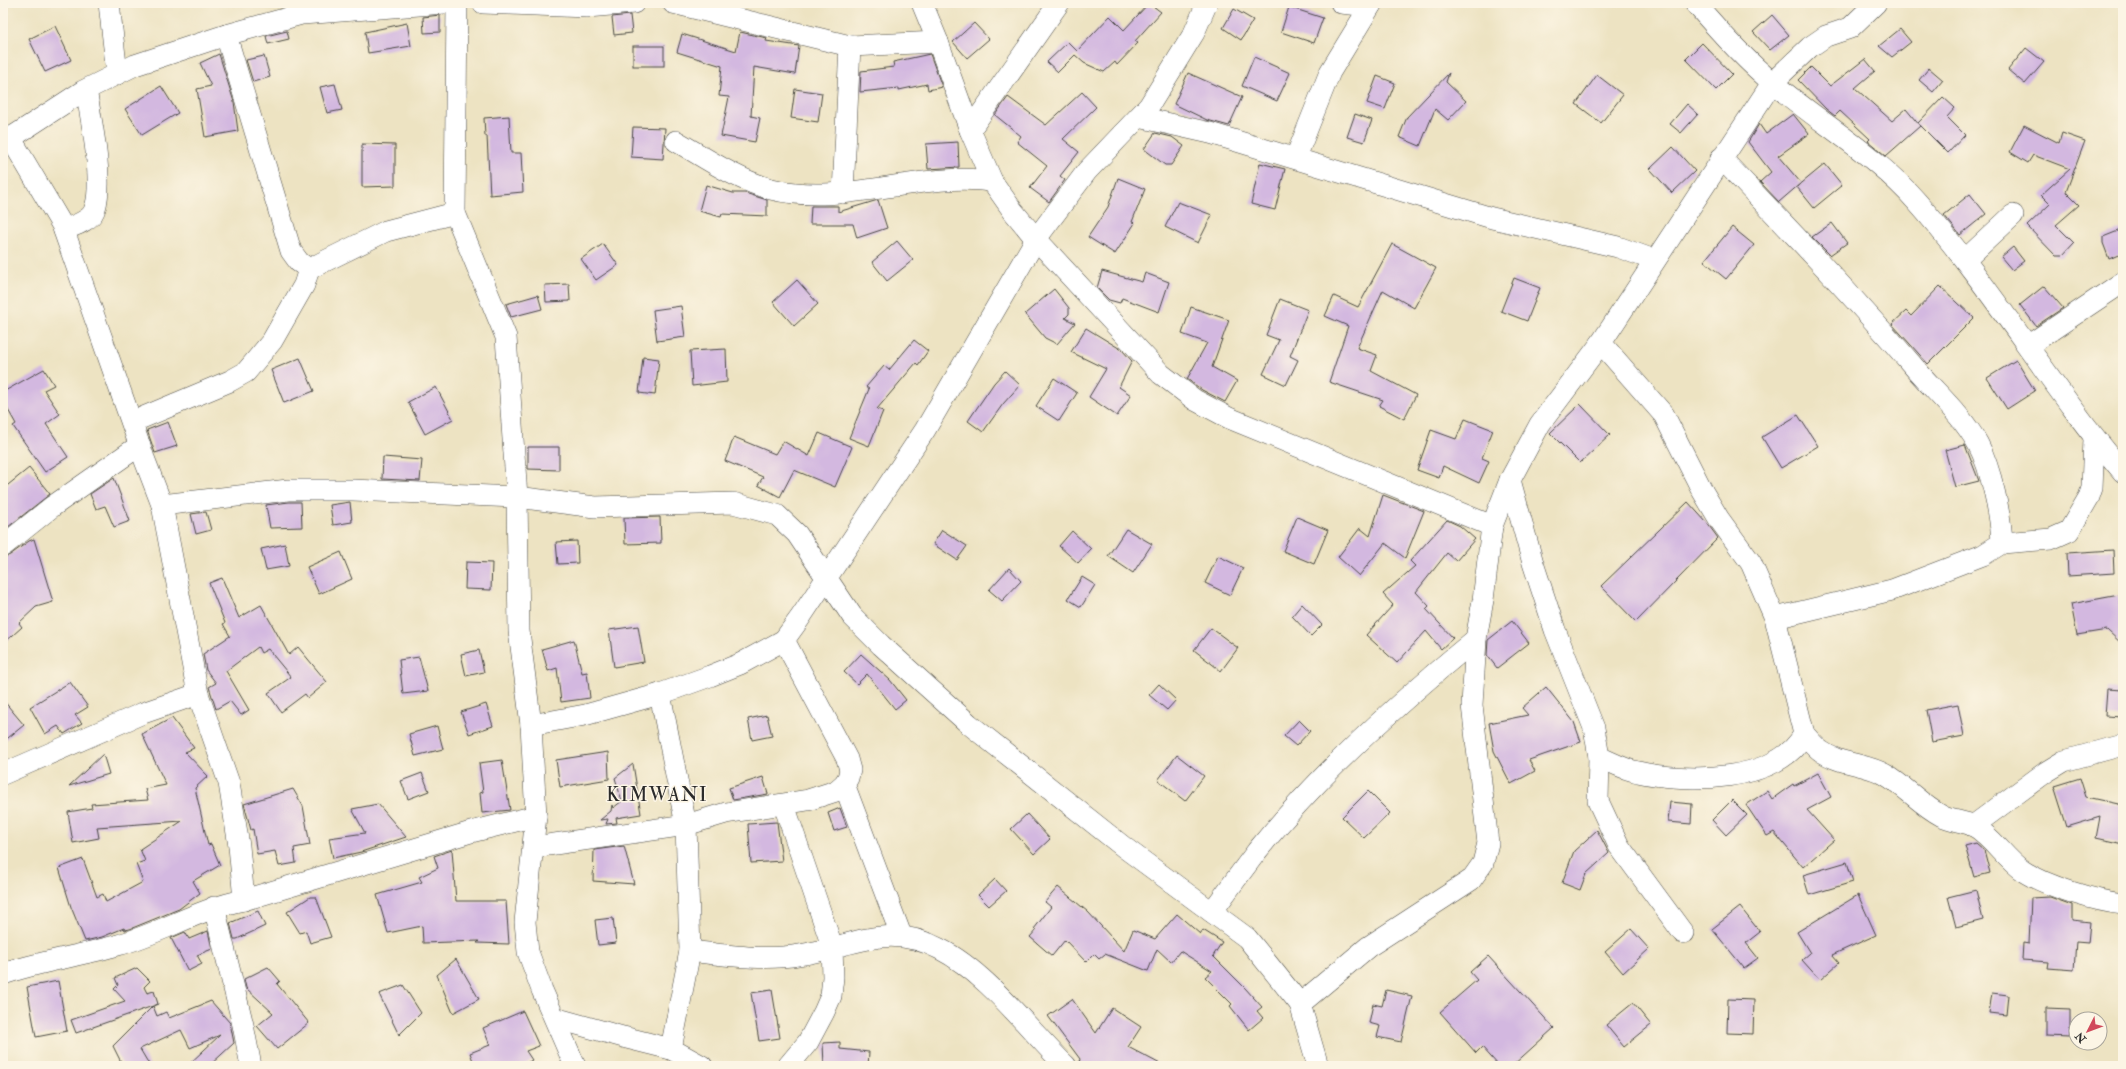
<svg xmlns="http://www.w3.org/2000/svg" width="2126" height="1069" viewBox="0 0 2126 1069" font-family="'IM FELL Double Pica',serif">
<rect width="100%" height="100%" fill="#fcf5e5"/>
<filter id="ink" filterUnits="userSpaceOnUse"><feTurbulence type="fractalNoise" baseFrequency=".025" numOctaves="2"/><feDisplacementMap in="SourceGraphic" scale="8" xChannelSelector="R" yChannelSelector="G"/><feConvolveMatrix kernelMatrix="1 2 1 2 8 2 1 2 1" color-interpolation-filters="sRGB"/></filter>
<filter id="wash" filterUnits="userSpaceOnUse"><feTurbulence type="fractalNoise" baseFrequency=".012" numOctaves="4" result="noise"/><feDisplacementMap in="SourceGraphic" scale="16" xChannelSelector="R" yChannelSelector="G"/><feGaussianBlur stdDeviation="0.9" result="paint"/><feColorMatrix in="noise" values="0 0 0 0 0 0 0 0 0 0 0 0 0 0 0 0 0 1.4 0 .05"/><feComposite in="paint" operator="in"/></filter>
<g filter="url(#wash)">
<rect width="100%" height="100%" fill="#ede3c2"/>
<g id="blocks">
<g fill="#d3b8e0">
<polygon points="1149,3 1161,12 1135,41 1138,43 1117,65 1115,62 1104,72 1084,63 1075,55 1058,72 1047,62 1068,42 1077,51 1110,16 1124,30"/>
<polygon points="1289,7 1323,18 1314,43 1281,32"/>
<polygon points="1234,9 1253,20 1241,40 1223,28"/>
<polygon points="440,15 440,32 424,33 423,17"/>
<polygon points="630,15 632,33 614,35 612,17"/>
<polygon points="1772,15 1789,35 1770,50 1753,32"/>
<polygon points="407,23 411,46 368,53 365,32"/>
<polygon points="974,23 989,39 967,58 953,42"/>
<polygon points="55,26 71,60 45,72 29,39"/>
<polygon points="1900,29 1911,42 1892,57 1879,46"/>
<polygon points="287,31 289,39 268,44 266,36"/>
<polygon points="740,32 767,38 766,41 799,46 795,74 754,67 751,116 760,118 755,142 721,136 729,97 719,96 722,66 677,52 682,34 736,51"/>
<polygon points="1702,43 1732,74 1716,90 1686,59"/>
<rect x="633" y="46" width="31" height="20"/>
<polygon points="2026,48 2044,62 2025,84 2008,70"/>
<polygon points="219,54 234,102 238,131 205,137 197,89 211,86 200,63"/>
<polygon points="930,54 942,87 928,90 927,84 899,90 899,88 860,92 861,71 894,67 893,62"/>
<polygon points="264,56 270,77 253,82 246,60"/>
<polygon points="1254,57 1290,73 1277,101 1242,86"/>
<polygon points="1865,59 1875,71 1855,88 1892,121 1906,109 1920,126 1886,156 1868,141 1870,139 1840,111 1835,116 1826,109 1798,80 1811,67 1830,86"/>
<polygon points="1929,68 1943,80 1933,92 1919,80"/>
<polygon points="1188,73 1242,97 1229,126 1207,120 1174,104"/>
<polygon points="1449,73 1446,82 1466,101 1448,120 1435,109 1420,146 1399,137 1407,117"/>
<polygon points="1597,75 1623,95 1601,123 1576,104"/>
<polygon points="1377,76 1395,83 1385,109 1367,103"/>
<polygon points="335,84 342,110 327,113 320,87"/>
<polygon points="161,86 178,113 142,135 125,109"/>
<polygon points="795,89 822,93 818,122 791,118"/>
<polygon points="1082,92 1096,107 1063,139 1079,152 1060,176 1065,180 1049,202 1030,188 1047,166 1017,142 1021,136 995,115 1008,97 1046,125"/>
<polygon points="1943,97 1955,108 1947,117 1965,135 1948,153 1918,123"/>
<polygon points="1687,104 1698,114 1681,133 1670,124"/>
<polygon points="1355,114 1372,120 1364,142 1347,137"/>
<polygon points="1793,114 1809,134 1778,156 1801,183 1779,202 1760,182 1771,172 1748,142 1759,124 1766,134"/>
<polygon points="509,116 511,153 521,153 523,192 490,195 487,136 485,136 484,118"/>
<polygon points="2024,125 2059,143 2062,133 2085,141 2066,192 2079,205 2056,225 2074,243 2062,256 2056,256 2027,226 2050,204 2041,195 2070,169 2033,155 2028,163 2010,152"/>
<polygon points="633,127 665,128 663,159 631,157"/>
<polygon points="1155,133 1172,137 1184,146 1171,165 1165,165 1144,149"/>
<polygon points="958,142 959,167 928,169 926,144"/>
<polygon points="362,144 395,145 395,186 362,187"/>
<polygon points="1673,147 1695,171 1672,193 1650,169"/>
<polygon points="1260,163 1285,169 1275,210 1251,204"/>
<polygon points="1825,164 1842,185 1814,208 1797,187"/>
<polygon points="1118,178 1145,189 1132,222 1135,223 1115,254 1088,237 1108,207"/>
<polygon points="706,185 733,193 745,193 767,200 767,216 722,214 721,217 699,211"/>
<polygon points="1970,194 1986,214 1960,235 1944,215"/>
<polygon points="878,200 887,228 857,238 853,224 810,224 811,206 838,206 838,212"/>
<polygon points="1178,202 1212,215 1198,243 1165,227"/>
<polygon points="1832,223 1847,243 1830,255 1812,237"/>
<polygon points="1732,227 1754,245 1726,279 1704,261"/>
<polygon points="2123,229 2123,253 2109,259 2103,243 2103,237"/>
<polygon points="897,241 913,260 887,281 872,262"/>
<polygon points="603,244 618,265 596,280 581,259"/>
<polygon points="1392,244 1436,268 1414,308 1383,290 1357,348 1377,355 1371,371 1416,395 1404,419 1379,406 1383,400 1329,382 1348,326 1325,316 1334,296 1358,307"/>
<polygon points="2013,247 2024,261 2012,270 2001,257"/>
<polygon points="1102,271 1142,282 1145,273 1169,282 1159,312 1122,298 1120,303 1109,300 1097,288"/>
<polygon points="1514,278 1540,288 1527,321 1501,311"/>
<polygon points="797,280 818,304 794,326 773,302"/>
<polygon points="569,284 570,301 546,302 545,285"/>
<polygon points="1940,286 1974,318 1928,364 1892,324 1906,311 1911,316"/>
<polygon points="2044,286 2063,308 2036,326 2020,305"/>
<polygon points="1054,289 1069,308 1069,314 1065,318 1075,323 1057,344 1045,338 1025,314"/>
<polygon points="538,295 542,309 511,317 506,304"/>
<polygon points="1280,299 1308,310 1290,356 1298,360 1286,385 1263,374 1279,340 1266,335"/>
<polygon points="681,306 685,337 657,341 653,310"/>
<polygon points="1191,307 1229,320 1212,367 1237,381 1225,402 1202,390 1187,379 1207,343 1182,334"/>
<polygon points="1086,328 1122,350 1132,361 1119,387 1131,395 1117,416 1089,397 1106,369 1071,352"/>
<polygon points="914,340 928,351 918,365 916,363 877,409 883,411 869,446 849,438 869,389 866,387 884,366 889,370"/>
<polygon points="726,349 727,382 692,386 690,351"/>
<polygon points="643,357 659,359 655,395 639,393"/>
<polygon points="300,358 314,391 284,403 271,370"/>
<polygon points="2016,360 2035,391 2007,409 1987,378"/>
<polygon points="44,369 54,385 44,390 60,414 46,424 68,457 45,472 13,426 16,424 3,401 3,392"/>
<polygon points="1005,371 1020,385 1003,404 983,432 968,421 994,383"/>
<polygon points="1054,378 1077,393 1059,421 1036,406"/>
<polygon points="436,387 453,419 425,434 408,402"/>
<polygon points="1580,404 1610,435 1580,463 1550,433"/>
<polygon points="1798,415 1818,446 1781,468 1762,437"/>
<polygon points="1465,419 1493,430 1482,458 1489,461 1479,483 1443,466 1439,478 1417,470 1431,430 1456,439"/>
<polygon points="168,422 177,446 155,453 147,430"/>
<polygon points="819,433 852,447 835,487 794,470 780,497 758,485 763,477 725,461 734,437 775,454 783,441 809,456"/>
<polygon points="1965,445 1979,481 1955,487 1945,450"/>
<polygon points="528,447 559,447 559,470 528,469"/>
<polygon points="383,457 422,460 420,481 382,479"/>
<polygon points="29,468 50,494 3,531 3,489"/>
<polygon points="114,478 130,521 114,527 105,506 96,509 90,494"/>
<polygon points="1383,495 1424,511 1405,558 1385,543 1359,576 1338,557 1360,528 1370,536"/>
<polygon points="289,502 301,502 302,527 270,528 266,505"/>
<polygon points="350,502 352,522 333,525 330,505"/>
<polygon points="1688,502 1707,523 1718,538 1636,622 1601,586"/>
<polygon points="206,512 211,530 196,534 191,514"/>
<polygon points="660,517 661,543 625,544 624,518"/>
<polygon points="1297,517 1328,530 1314,564 1283,551"/>
<polygon points="1447,520 1460,526 1475,539 1456,561 1447,553 1416,592 1429,606 1426,609 1453,638 1441,649 1426,631 1397,663 1366,635 1393,605 1383,594 1415,566 1410,561"/>
<polygon points="1126,529 1152,544 1133,573 1108,556"/>
<polygon points="942,530 967,546 957,560 933,544"/>
<polygon points="1072,531 1091,549 1078,563 1059,546"/>
<polygon points="34,539 53,602 36,607 19,623 22,627 3,644 3,558 10,555 29,541"/>
<polygon points="577,541 578,563 558,564 556,542"/>
<polygon points="285,544 289,566 266,570 261,549"/>
<polygon points="2113,550 2114,573 2068,576 2067,553"/>
<polygon points="341,552 352,579 319,594 307,567"/>
<polygon points="1218,556 1243,568 1230,595 1205,583"/>
<polygon points="466,562 492,563 491,590 465,589"/>
<polygon points="1009,568 1021,581 1002,601 989,590"/>
<polygon points="1082,577 1095,585 1081,607 1068,599"/>
<polygon points="222,578 239,618 261,605 289,655 298,647 327,682 308,698 305,694 281,712 268,693 291,677 268,649 261,653 258,647 226,671 249,710 241,715 230,701 216,709 209,687 216,683 206,670 203,654 230,636 223,624 225,623 209,583"/>
<polygon points="2119,595 2123,617 2123,645 2107,630 2077,635 2071,604"/>
<polygon points="1302,604 1322,625 1311,636 1292,616"/>
<polygon points="1512,621 1529,643 1497,668 1487,655 1488,640"/>
<polygon points="638,626 644,662 614,667 609,630"/>
<polygon points="1211,628 1238,648 1221,671 1194,650"/>
<polygon points="574,640 582,673 587,672 590,698 561,702 557,668 548,671 542,649"/>
<polygon points="479,650 484,672 466,676 461,654"/>
<polygon points="861,654 890,680 906,700 895,709 867,674 857,684 844,672"/>
<polygon points="419,657 428,691 403,694 399,660"/>
<polygon points="70,682 88,707 75,715 82,723 64,734 58,726 45,734 30,707"/>
<polygon points="1159,684 1176,700 1167,710 1149,695"/>
<polygon points="1546,687 1574,722 1581,742 1529,760 1535,771 1511,784 1494,751 1489,723 1528,715 1522,708"/>
<polygon points="2107,689 2123,690 2123,717 2105,716"/>
<polygon points="3,700 24,725 3,742"/>
<polygon points="486,704 493,726 469,734 461,712"/>
<polygon points="1958,704 1964,736 1932,742 1926,710"/>
<polygon points="767,715 772,736 752,740 748,719"/>
<polygon points="172,718 194,748 185,752 208,776 195,788 208,845 211,844 220,865 193,881 200,893 179,909 130,929 125,930 124,928 102,937 85,941 71,907 59,868 83,859 97,897 103,894 106,902 143,882 136,864 145,861 140,849 182,821 97,827 99,838 73,843 68,812 92,808 91,804 148,800 145,789 166,785 142,734"/>
<polygon points="1299,720 1310,731 1296,746 1284,736"/>
<polygon points="437,726 443,749 415,756 409,734"/>
<polygon points="608,752 609,779 560,787 556,760"/>
<polygon points="103,754 109,774 69,786"/>
<polygon points="1177,755 1204,776 1185,801 1158,780"/>
<polygon points="502,760 510,810 482,813 480,793 483,792 479,763"/>
<polygon points="633,764 641,814 616,818 617,823 606,824 608,819 600,820 611,811 612,805 613,808 622,801 615,778"/>
<polygon points="422,773 429,791 408,799 401,781"/>
<polygon points="1818,773 1831,797 1807,810 1834,840 1803,867 1774,832 1767,836 1746,805 1767,791 1772,799 1793,784 1794,786"/>
<polygon points="763,777 768,794 733,800 729,788"/>
<polygon points="2080,778 2086,797 2123,805 2123,844 2096,838 2100,817 2067,827 2054,786"/>
<polygon points="293,789 303,806 310,845 294,848 296,863 279,866 275,851 257,854 253,829 251,830 244,804"/>
<polygon points="1368,791 1390,813 1364,838 1342,817"/>
<polygon points="1732,800 1747,815 1726,835 1712,820"/>
<polygon points="1670,802 1692,804 1691,824 1668,822"/>
<polygon points="378,804 406,837 361,852 333,858 329,838 365,833 352,809"/>
<polygon points="840,808 847,827 834,831 828,813"/>
<polygon points="1027,814 1050,839 1034,854 1011,829"/>
<polygon points="777,822 782,861 751,863 748,824"/>
<polygon points="1597,830 1609,853 1586,874 1580,890 1562,883 1574,851"/>
<polygon points="1976,843 1984,850 1990,873 1974,877 1965,846"/>
<polygon points="624,846 634,884 593,881 594,850"/>
<polygon points="452,850 456,901 506,901 509,944 477,943 479,941 423,943 422,926 388,933 377,895 422,882 419,877 438,868 434,856"/>
<polygon points="1847,862 1853,882 1809,895 1803,875"/>
<polygon points="995,879 1006,891 989,906 978,895"/>
<polygon points="1058,887 1088,912 1124,951 1133,930 1155,939 1177,914 1200,934 1203,930 1222,942 1213,956 1245,988 1262,1007 1257,1011 1263,1018 1249,1030 1230,1006 1232,1004 1205,977 1212,971 1180,951 1171,962 1157,949 1148,971 1105,954 1099,959 1094,954 1086,962 1065,940 1052,956 1030,937 1036,930 1034,929 1051,907 1045,902"/>
<polygon points="1976,890 1983,920 1956,927 1948,897"/>
<polygon points="1858,895 1876,935 1832,955 1839,963 1820,980 1802,960 1810,953 1797,932"/>
<polygon points="310,897 316,897 331,937 310,943 306,931 300,933 287,912"/>
<polygon points="2050,897 2072,905 2072,920 2090,922 2088,943 2076,942 2074,970 2048,968 2049,962 2022,960 2023,943 2029,944 2031,898"/>
<polygon points="1740,907 1760,932 1746,943 1758,958 1744,968 1712,929"/>
<polygon points="258,911 265,926 237,939 234,939 230,923"/>
<polygon points="613,918 616,943 598,945 595,920"/>
<polygon points="1631,929 1649,949 1623,973 1605,952"/>
<polygon points="208,931 212,949 197,955 202,964 188,971 171,938 185,932 189,939"/>
<polygon points="1488,956 1554,1028 1512,1066 1499,1066 1482,1047 1476,1053 1440,1012 1477,980 1470,972"/>
<polygon points="456,959 479,999 453,1013 437,975"/>
<polygon points="268,967 280,981 277,984 309,1023 277,1049 257,1026 273,1013 246,988 244,979"/>
<polygon points="137,968 150,981 144,987 147,993 154,991 158,1004 153,1006 157,1016 166,1012 169,1018 211,1001 230,1023 234,1043 209,1066 187,1066 220,1035 190,1048 181,1030 140,1049 150,1066 123,1066 113,1046 153,1006 76,1033 71,1020 125,1001 114,989 118,985 115,978"/>
<polygon points="58,981 67,1031 36,1037 27,987"/>
<polygon points="403,985 421,1013 399,1035 379,994"/>
<polygon points="772,990 780,1038 759,1041 751,993"/>
<polygon points="1386,990 1412,996 1401,1042 1377,1037 1380,1026 1369,1023 1373,1004 1382,1006"/>
<polygon points="1992,993 2008,995 2006,1015 1989,1013"/>
<polygon points="1072,999 1096,1033 1112,1008 1141,1027 1128,1047 1164,1066 1078,1066 1080,1059 1048,1016"/>
<polygon points="1728,999 1754,1000 1753,1034 1727,1033"/>
<polygon points="1633,1003 1651,1025 1624,1047 1606,1025"/>
<polygon points="2046,1008 2070,1009 2070,1037 2046,1036"/>
<polygon points="523,1011 539,1046 526,1051 532,1060 522,1066 475,1066 470,1053 490,1045 483,1028"/>
<polygon points="840,1042 840,1049 869,1052 868,1066 824,1066 823,1043"/>
</g>
</g>
</g>
<g filter="url(#ink)">
<use href="#blocks" fill-opacity="0" stroke="#484742" stroke-width="1"/>
<g fill="none" stroke-linecap="round" stroke-linejoin="round">
<defs>
<g id="minor">
<polyline points="109,3 117,74"/>
<polyline points="457,3 455,213 506,337 517,497 519,631 531,725 536,816 525,922 528,952 542,990 575,1066"/>
<polyline points="483,3 587,7 634,3"/>
<polyline points="673,3 850,46 938,42"/>
<polyline points="922,3 938,42 970,130 992,181 1013,211 1036,239 1161,374 1195,400 1229,418 1492,526"/>
<polyline points="1341,3 1370,6"/>
<path d="M1695,3C1719,31 1745,60 1773,83C1820,123 1876,155 1917,202C1992,287 2050,386 2123,472"/>
<polyline points="226,35 291,251 299,262 309,269 386,231 455,213"/>
<polyline points="1139,117 1210,133 1492,218 1618,247 1654,260"/>
<polyline points="970,130 1059,3"/>
<polyline points="10,137 62,225 144,458 162,505 198,694 229,783 239,846 244,900"/>
<path d="M676,141C707,159 737,180 771,189C844,207 918,171 992,181"/>
<polyline points="3,143 83,91 135,65 226,35 302,14 445,3"/>
<polyline points="1296,157 1330,72 1372,3"/>
<path d="M1721,158C1787,227 1852,295 1914,367C1935,392 1962,415 1978,444C1991,469 2001,515 2002,543L1983,555L1892,590L1775,618"/>
<polyline points="843,193 850,46"/>
<path d="M64,230C73,226 90,221 94,211C105,185 91,118 86,90"/>
<polyline points="1965,260 2013,215"/>
<polyline points="2029,345 2123,282"/>
<polyline points="132,422 230,381 246,372 272,341 304,285 309,269"/>
<polyline points="1510,480 1533,563 1555,630 1594,728 1599,757 1598,801 1619,846 1683,933"/>
<polyline points="162,505 288,490 353,490 517,497 595,507 733,503 777,515 797,534 852,616 881,645 969,724 1125,848 1247,938 1300,1004 1318,1066"/>
<polyline points="2002,543 2051,539 2069,531 2089,497 2092,488 2094,439"/>
<polyline points="3,546 53,506 140,445"/>
<polyline points="660,694 686,825 690,951 671,1049"/>
<polyline points="531,725 585,715 660,694 710,676 740,664 784,640 800,618 925,430 1036,239 1087,171 1149,106 1194,33 1207,3"/>
<path d="M1804,734C1809,739 1815,747 1821,751C1840,765 1866,763 1886,775C1906,787 1921,805 1942,816C1952,821 1964,821 1974,826C1993,837 2005,859 2023,871C2046,886 2095,901 2123,904"/>
<path d="M1599,757C1611,762 1625,770 1638,772C1686,783 1778,783 1804,734L1775,618L1751,563L1719,519L1703,492L1664,415L1601,343"/>
<polyline points="3,774 143,713 198,694"/>
<polyline points="844,784 901,935"/>
<polyline points="784,805 832,946 833,977 831,996 824,1012 808,1042 788,1066"/>
<polyline points="1973,826 2046,772 2064,761 2123,745"/>
<polyline points="534,847 686,825 726,813 808,800 836,791 844,784 848,778 850,770 847,759 784,640"/>
<polyline points="214,907 243,1025 251,1066"/>
<path d="M1212,912C1227,891 1242,871 1257,851C1320,773 1399,702 1476,639"/>
<path d="M690,951C726,955 763,961 799,955C852,947 886,921 940,949C986,972 1029,1030 1066,1066"/>
<path d="M3,974C40,961 80,956 118,945C162,933 198,909 244,900L471,832L536,816"/>
<polyline points="1300,1004 1368,947 1471,880 1483,863 1488,843 1472,705 1476,639 1483,600 1492,526 1510,480 1540,424 1601,343 1772,83 1810,47 1826,36 1850,28 1876,3"/>
<polyline points="555,1018 623,1037 671,1049 702,1066"/>
</g>
</defs>
<use href="#minor" stroke="#484742" stroke-width="22"/>
<use href="#minor" stroke="#fff" stroke-width="21"/>
</g>
</g>
<g text-anchor="middle" dominant-baseline="central" stroke-width="3" stroke-linejoin="round" paint-order="stroke">
<g font-size="19" letter-spacing="1" fill="#2b2b2b" stroke="#fcf5e5">
<text x="657" y="795">KIMWANI</text>
</g>
</g>
<rect width="2126" height="1069" fill="none" stroke="#fcf5e5" stroke-width="16"/>
<g transform="translate(2088 1031) rotate(228)"><circle r="19" fill="#fcf5e5" stroke="#a8a49b"/>
<path d="M0-3L7 15L0 10L-7 15Z" fill="#d1495b"/>
<text y="-6" font-size="11" font-weight="bold" text-anchor="middle" fill="#2b2b2b">N</text>
</g>
</svg>
